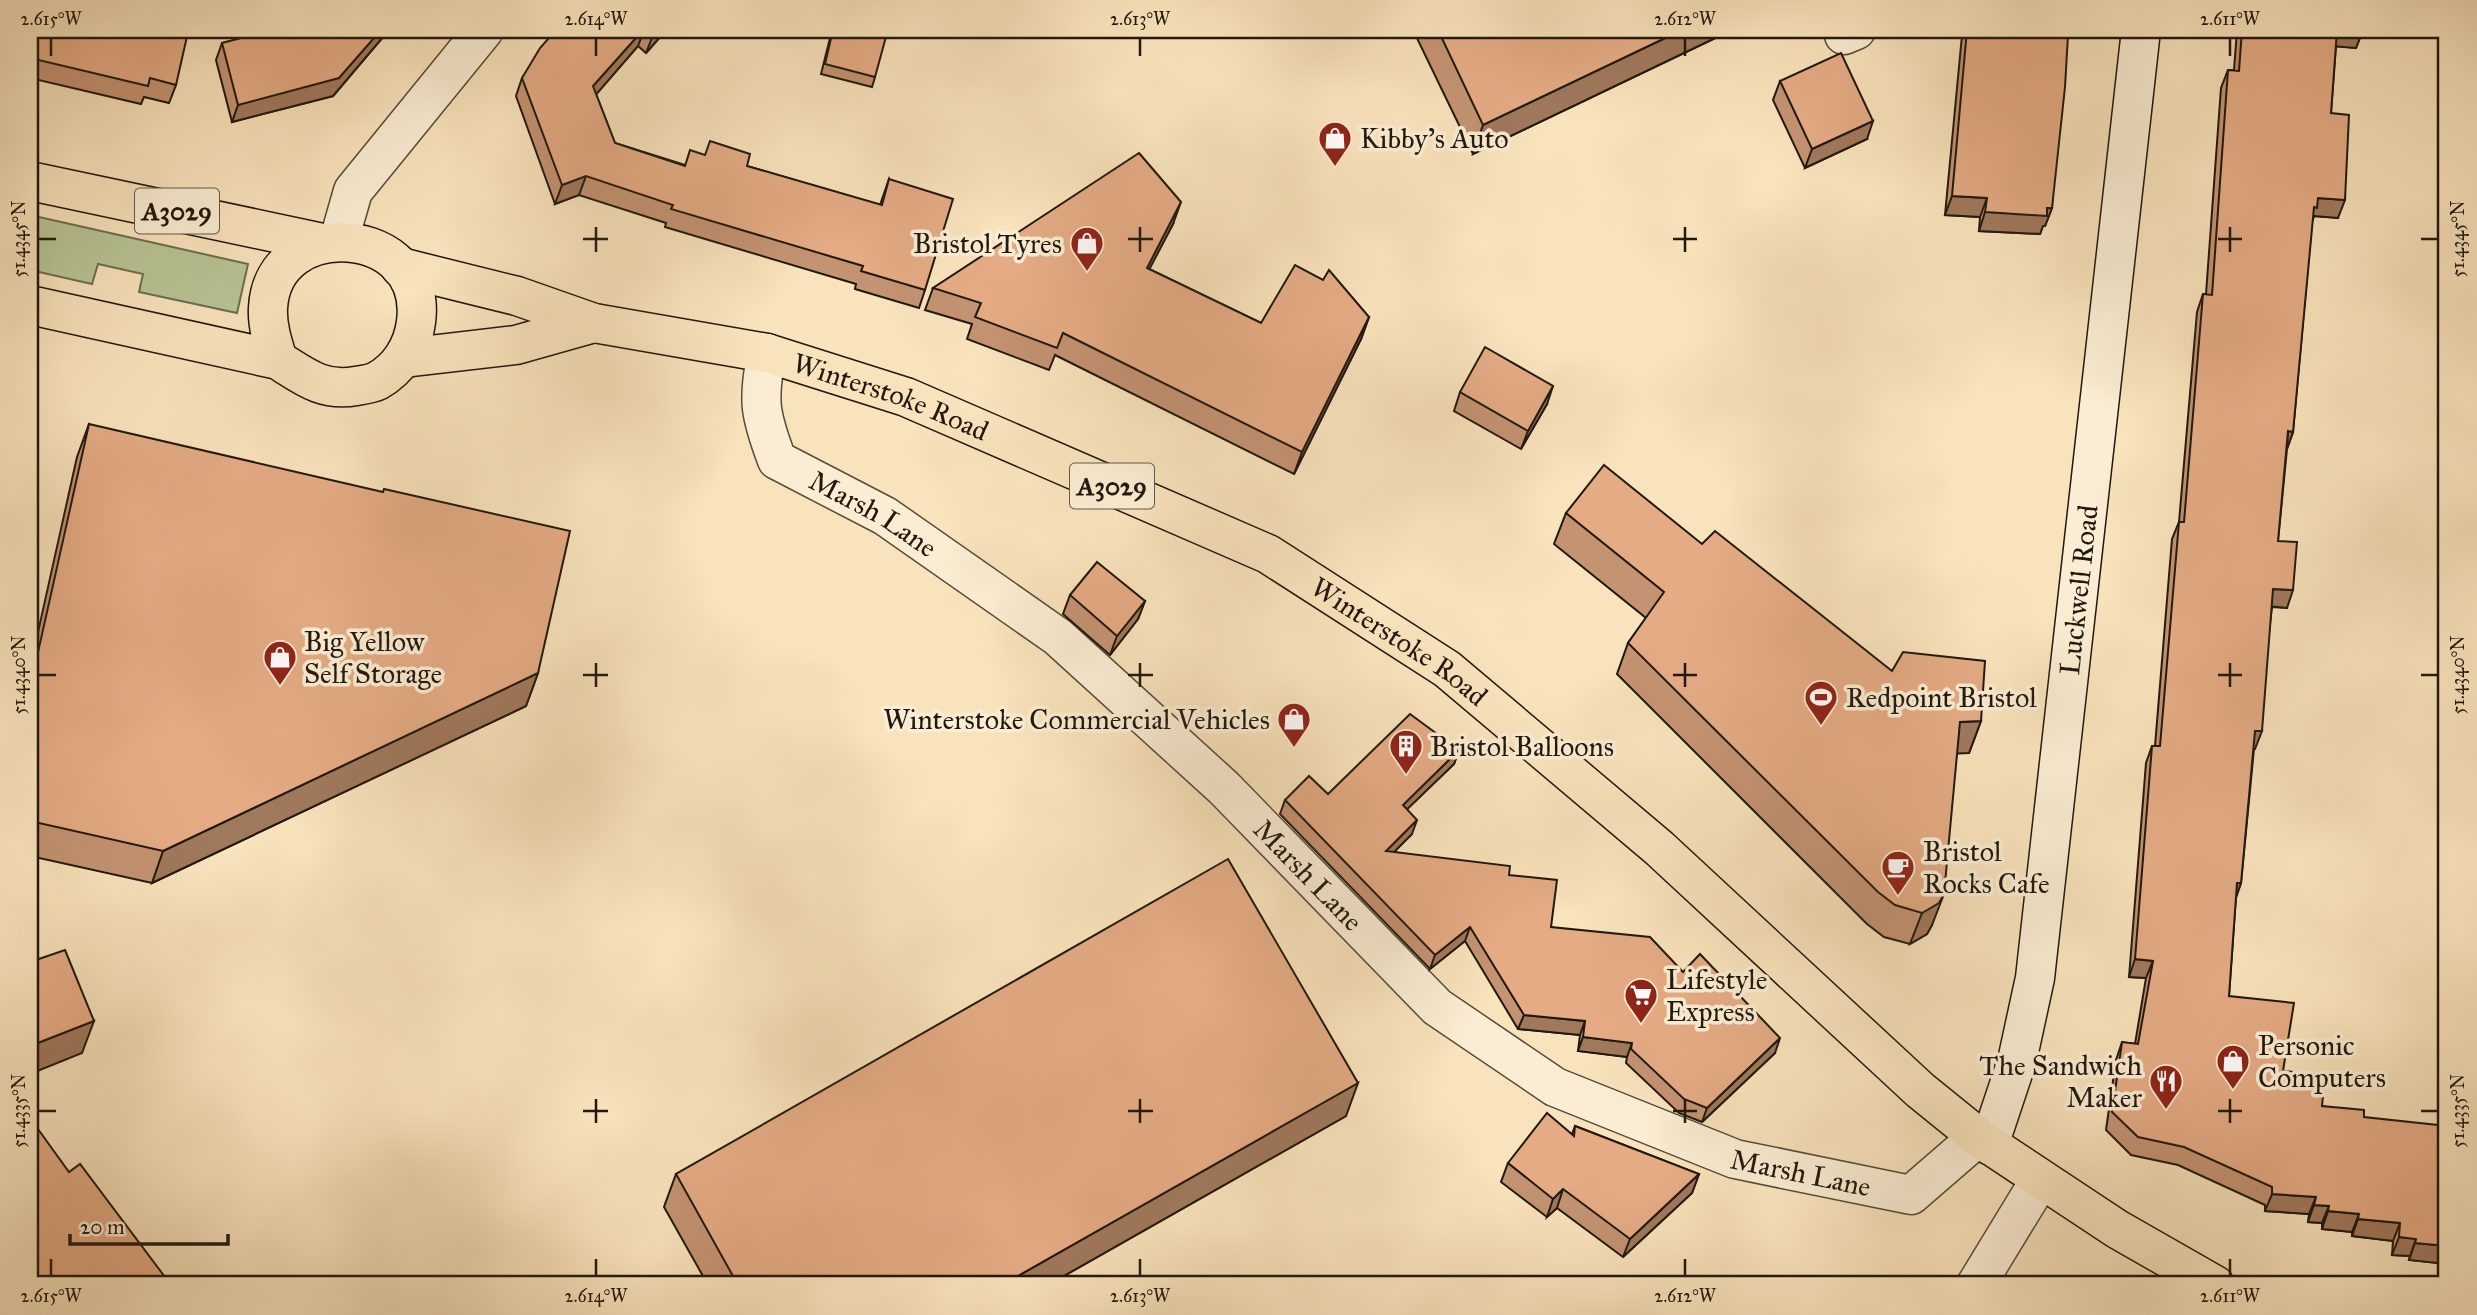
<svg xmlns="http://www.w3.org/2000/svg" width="2477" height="1315" viewBox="0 0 2477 1315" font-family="'IM FELL Great Primer',serif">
<rect width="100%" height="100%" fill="#f9e3bc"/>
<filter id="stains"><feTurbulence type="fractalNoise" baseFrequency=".00286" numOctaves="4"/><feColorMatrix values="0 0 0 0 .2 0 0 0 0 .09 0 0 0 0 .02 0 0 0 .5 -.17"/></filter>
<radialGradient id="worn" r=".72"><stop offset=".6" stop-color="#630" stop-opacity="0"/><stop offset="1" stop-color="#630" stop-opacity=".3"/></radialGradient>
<polygon fill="#b8c595" stroke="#6c6e52" stroke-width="2" points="30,215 248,264 237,313 139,292 143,274 98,264 92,284 30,270"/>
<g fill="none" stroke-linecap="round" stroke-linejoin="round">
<defs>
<g id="street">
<polyline points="1844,35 1856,30"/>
<polyline points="339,240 353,191 484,30"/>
<path id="s1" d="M767,353C757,400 760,415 777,460L885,516L1058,637L1224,788L1437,1007L1555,1087L1735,1159L1911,1195L1978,1137"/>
<polyline points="1976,1285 2040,1180"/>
</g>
<g id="secondary">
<path id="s2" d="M1989,1145L2017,1061L2035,978L2141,30"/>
</g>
<g id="highway">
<polyline points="30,181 323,243"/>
<path id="s3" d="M400,267L517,296L594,323L767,353L906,397L1268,554L1447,669L1659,848L1920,1090L1978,1137L2117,1229L2215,1285"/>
<path d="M30,305L278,360C305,377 323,392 356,386C362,385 371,384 377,381C399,369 413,347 416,322C429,224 273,213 268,308C267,326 273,344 278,360"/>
<polyline points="404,358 516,345 594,323"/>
</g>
</defs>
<use href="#street" stroke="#574b3a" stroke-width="41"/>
<use href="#secondary" stroke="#21180f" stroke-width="41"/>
<use href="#highway" stroke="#21180f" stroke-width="41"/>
<use href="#street" stroke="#fbedd3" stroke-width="38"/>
<use href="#secondary" stroke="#fbedd3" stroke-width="38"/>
<use href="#highway" stroke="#f9e3bc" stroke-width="38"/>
</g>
<g fill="#c49372" stroke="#21180f" stroke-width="2">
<polygon points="30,30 176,85 169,103 144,97 141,104 30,78"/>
<polygon points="272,30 389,30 333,96 232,122 216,60 222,43"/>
<polygon points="556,30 689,30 687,35 660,37 646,53 638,46 596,94 615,143 685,165 747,166 880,205 889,179 925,290 919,308 855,289 856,284 665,227 666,223 579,195 555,204 516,96 522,78"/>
<polygon points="832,30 873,30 875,77 872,87 821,74"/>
<polygon points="1413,30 1732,30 1473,154"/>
<polygon points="1964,30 2063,30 2052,208 2045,226 2043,226 2040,234 1979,231 1980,217 1945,215 1962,35"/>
<polygon points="2237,30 2363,30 2356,48 2336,46 2331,113 2338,218 2314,216 2312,222 2293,432 2287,449 2278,541 2287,608 2272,607 2255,749 2254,749 2241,883 2236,896 2229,996 2283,1071 2322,1106 2364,1117 2447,1264 2409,1260 2410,1256 2392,1255 2393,1241 2352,1236 2352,1232 2322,1229 2322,1223 2308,1222 2309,1214 2265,1211 2265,1205 2178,1165 2131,1155 2106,1130 2116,1060 2122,1042 2135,1044 2146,978 2129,977 2146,763 2152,746 2155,746 2172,539 2179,522 2197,312 2203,294 2206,294 2221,88 2228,70 2234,70"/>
<polygon points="1780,81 1867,139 1805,168 1773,100"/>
<polygon points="1173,224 1149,269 1261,323 1369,317 1361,339 1294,474 1055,355 1049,370 967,339 972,324 925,310 933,288"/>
<polygon points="1460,392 1547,404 1521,449 1454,411"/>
<polygon points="89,424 538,673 526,706 152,883 30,856 30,668 77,457"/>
<polygon points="1566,513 1702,544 1892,671 1981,721 1969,753 1957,753 1932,925 1927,934 1910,944 1884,937 1867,924 1617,674 1628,643 1646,618 1554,544"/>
<polygon points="1070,595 1145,601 1138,619 1110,655 1063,614"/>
<polygon points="1459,750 1454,764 1407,809 1412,834 1394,852 1509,875 1551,927 1683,972 1775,1053 1702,1122 1679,1113 1626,1063 1627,1057 1578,1051 1580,1035 1518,1029 1465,941 1430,969 1280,814 1285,800 1328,794"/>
<polygon points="1346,1116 1048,1285 708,1285 664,1207 676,1174"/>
<polygon points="1575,1126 1699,1174 1692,1193 1623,1257 1557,1208 1547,1217 1501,1182 1508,1163 1572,1134"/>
</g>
<g fill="#a0785c" stroke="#21180f" stroke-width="2">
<polygon points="381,30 389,30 333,96 232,122 238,105"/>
<polygon points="643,30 644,30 638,46 587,105 593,86"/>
<polygon points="657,30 689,30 687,35 660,37 646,53 653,35"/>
<polygon points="1682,30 1732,30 1473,154 1483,125"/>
<polygon points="2337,30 2363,30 2356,48 2331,46"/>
<polygon points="1873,121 1867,139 1805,168 1812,149"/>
<polygon points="586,176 579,195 555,204 562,185"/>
<polygon points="1952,196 1987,198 1980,217 1945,215"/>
<polygon points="2318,198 2345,200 2338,218 2314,216 2311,225 2307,225"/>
<polygon points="1181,202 1173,224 1139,289 1147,268"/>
<polygon points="2052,208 2045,226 2043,226 2040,234 1979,231 1985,212"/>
<polygon points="1369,317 1361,339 1294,474 1302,452"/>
<polygon points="1553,386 1547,404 1521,449 1528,431"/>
<polygon points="2288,431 2293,432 2287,449"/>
<polygon points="2273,589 2293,590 2287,608 2267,606"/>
<polygon points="1145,601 1138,619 1110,655 1117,636"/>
<polygon points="538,673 526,706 152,883 163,851"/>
<polygon points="1981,721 1969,753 1949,754 1960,722"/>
<polygon points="2255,731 2262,731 2255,749 2249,748"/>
<polygon points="1459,750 1454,764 1397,819 1403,805"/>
<polygon points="1417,820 1412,834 1381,865 1386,851"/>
<polygon points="2237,883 2241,883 2235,901"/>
<polygon points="1944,894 1932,925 1927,934 1910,944 1922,913"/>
<polygon points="1470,927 1465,941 1430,969 1435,955"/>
<polygon points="2135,959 2153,961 2146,978 2129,977"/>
<polygon points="1524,1015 1585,1021 1580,1035 1518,1029"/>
<polygon points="94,1021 82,1053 30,1074 30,1046"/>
<polygon points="1583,1037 1632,1043 1627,1057 1578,1051"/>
<polygon points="1780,1038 1775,1053 1702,1122 1707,1108"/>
<polygon points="1358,1083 1346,1116 1048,1285 1002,1285"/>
<polygon points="1699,1174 1692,1193 1623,1257 1630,1239"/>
<polygon points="1563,1189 1557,1208 1547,1217 1553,1199"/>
<polygon points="2272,1194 2316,1197 2309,1214 2265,1211"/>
<polygon points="2314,1205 2329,1206 2322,1223 2308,1222"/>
<polygon points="2328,1211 2359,1214 2352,1232 2322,1229"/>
<polygon points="2358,1219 2400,1223 2393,1241 2352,1236"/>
<polygon points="2399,1237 2416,1239 2410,1256 2392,1255"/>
<polygon points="2415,1243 2447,1246 2447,1264 2409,1260"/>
</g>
<g fill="#e4ab84" stroke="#21180f" stroke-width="2">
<polygon points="30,30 180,30 188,32 176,85 150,78 148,86 30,58"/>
<polygon points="272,30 381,30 339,78 238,105 222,43"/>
<polygon points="556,30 643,30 593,86 615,143 685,166 690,150 705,155 710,141 750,154 747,166 882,205 889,179 953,199 925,290 861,271 863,266 671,209 673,205 586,176 562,185 522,78 540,48"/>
<polygon points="647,30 657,30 653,35"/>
<polygon points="833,30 873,30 887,33 875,77 825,64"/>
<polygon points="1438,30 1682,30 1483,125"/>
<polygon points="1967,30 2063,30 2063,35 2068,35 2065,87 2052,208 2047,208 2047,216 1985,212 1987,198 1952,196"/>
<polygon points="2242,30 2337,30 2331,113 2349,115 2345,200 2318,198 2317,208 2314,207 2293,432 2288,431 2278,541 2297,542 2293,590 2273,589 2262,731 2255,731 2241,883 2237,883 2229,996 2294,1003 2283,1071 2325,1075 2322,1106 2364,1110 2364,1117 2447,1126 2447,1246 2415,1243 2416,1239 2399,1237 2400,1223 2358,1219 2359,1214 2328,1211 2329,1206 2314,1205 2316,1197 2272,1194 2272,1187 2184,1147 2138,1137 2112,1112 2122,1042 2138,1044 2153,961 2135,959 2152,746 2160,746 2179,522 2184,522 2203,294 2212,295 2228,70 2239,71"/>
<polygon points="1841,53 1873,121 1812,149 1780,81"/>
<polygon points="1139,153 1181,202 1147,268 1261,323 1295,265 1323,280 1329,270 1369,317 1302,452 1063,333 1057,348 975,317 981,303 933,288"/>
<polygon points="1485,347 1553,386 1528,431 1460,392"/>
<polygon points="89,424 383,492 384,489 570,531 538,673 163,851 30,821 30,688"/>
<polygon points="1604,465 1702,544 1715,531 1892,671 1903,652 1985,661 1981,721 1960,722 1944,894 1939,903 1922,913 1895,905 1878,892 1628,643 1664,592 1566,513"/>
<polygon points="1097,562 1145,601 1117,636 1070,595"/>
<polygon points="1410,714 1459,750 1403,805 1417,820 1386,851 1510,866 1509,875 1557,880 1551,927 1650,937 1683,972 1700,954 1780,1038 1707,1108 1684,1099 1631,1049 1632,1043 1583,1037 1585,1021 1524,1015 1470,927 1435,955 1285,800 1309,776 1328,794"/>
<polygon points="1228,859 1358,1083 1002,1285 738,1285 676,1174"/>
<polygon points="65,950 94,1021 30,1046 30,962"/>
<polygon points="1547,1113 1574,1136 1575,1126 1699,1174 1630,1239 1563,1189 1553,1199 1508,1163"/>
<polygon points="30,1118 69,1172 80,1164 171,1285 30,1285"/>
</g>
<path fill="none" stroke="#21180f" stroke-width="2.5" d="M51,38V56M596,38V56M1140,38V56M1685,38V56M2230,38V56M596,227V252M1140,227V252M1685,227V252M2230,227V252M38,239H56M583,239H608M1128,239H1153M1673,239H1697M2218,239H2242M2421,239H2438M596,663V687M1140,663V687M1685,663V687M2230,663V687M38,675H56M583,675H608M1128,675H1153M1673,675H1697M2218,675H2242M2421,675H2438M596,1099V1123M1140,1099V1123M1685,1099V1123M2230,1099V1123M38,1111H56M583,1111H608M1128,1111H1153M1673,1111H1697M2218,1111H2242M2421,1111H2438M51,1259V1276M596,1259V1276M1140,1259V1276M1685,1259V1276M2230,1259V1276"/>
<defs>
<symbol id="shop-pin" viewBox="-11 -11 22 30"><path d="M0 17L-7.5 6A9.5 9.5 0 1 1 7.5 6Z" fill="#8f2418" stroke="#fbedd3"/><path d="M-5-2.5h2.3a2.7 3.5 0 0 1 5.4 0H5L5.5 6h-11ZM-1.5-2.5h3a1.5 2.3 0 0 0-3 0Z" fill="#fff"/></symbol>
<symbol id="stadium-pin" viewBox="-11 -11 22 30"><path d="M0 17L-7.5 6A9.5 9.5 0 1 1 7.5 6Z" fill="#8f2418" stroke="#fbedd3"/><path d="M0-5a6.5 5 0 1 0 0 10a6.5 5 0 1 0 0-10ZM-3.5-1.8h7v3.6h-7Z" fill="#fff"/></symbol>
<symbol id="building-pin" viewBox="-11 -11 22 30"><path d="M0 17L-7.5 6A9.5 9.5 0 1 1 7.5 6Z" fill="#8f2418" stroke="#fbedd3"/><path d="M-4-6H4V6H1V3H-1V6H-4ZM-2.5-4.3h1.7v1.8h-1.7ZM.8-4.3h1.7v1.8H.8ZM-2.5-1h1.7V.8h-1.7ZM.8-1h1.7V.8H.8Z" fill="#fff"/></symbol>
<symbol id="cafe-pin" viewBox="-11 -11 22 30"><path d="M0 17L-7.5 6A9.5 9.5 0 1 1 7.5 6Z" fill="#8f2418" stroke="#fbedd3"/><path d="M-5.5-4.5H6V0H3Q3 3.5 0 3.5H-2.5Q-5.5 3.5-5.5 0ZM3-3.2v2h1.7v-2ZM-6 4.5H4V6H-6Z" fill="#fff"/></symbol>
<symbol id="supermarket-pin" viewBox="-11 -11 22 30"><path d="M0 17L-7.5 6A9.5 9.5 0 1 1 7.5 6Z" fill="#8f2418" stroke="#fbedd3"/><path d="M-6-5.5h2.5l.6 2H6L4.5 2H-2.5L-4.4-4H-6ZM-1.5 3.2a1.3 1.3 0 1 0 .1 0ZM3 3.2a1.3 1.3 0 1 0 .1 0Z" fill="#fff"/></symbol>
<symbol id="restaurant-pin" viewBox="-11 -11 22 30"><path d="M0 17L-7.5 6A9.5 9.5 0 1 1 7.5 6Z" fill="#8f2418" stroke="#fbedd3"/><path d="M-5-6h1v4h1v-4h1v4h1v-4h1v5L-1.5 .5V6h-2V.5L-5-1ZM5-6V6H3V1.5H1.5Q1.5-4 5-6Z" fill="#fff"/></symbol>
</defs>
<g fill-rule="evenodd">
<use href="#shop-pin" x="1316" y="119" width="38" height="52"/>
<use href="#shop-pin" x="1068" y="224" width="38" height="52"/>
<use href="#shop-pin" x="261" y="638" width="38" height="52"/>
<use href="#stadium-pin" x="1802" y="678" width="38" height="52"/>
<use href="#shop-pin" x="1275" y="700" width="38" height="52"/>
<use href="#building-pin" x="1387" y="727" width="38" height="52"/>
<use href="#cafe-pin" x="1879" y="848" width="38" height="52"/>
<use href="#supermarket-pin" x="1622" y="976" width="38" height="52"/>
<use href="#shop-pin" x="2214" y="1042" width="38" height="52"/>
<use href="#restaurant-pin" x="2147" y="1062" width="38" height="52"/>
</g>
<g text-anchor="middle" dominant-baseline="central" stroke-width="7" stroke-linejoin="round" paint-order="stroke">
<g fill="#fbedd3" stroke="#62584a" stroke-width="2">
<rect x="135" y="188.5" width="84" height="45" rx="5"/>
<rect x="1070" y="463.5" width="84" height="45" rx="5"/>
</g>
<g font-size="26" font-weight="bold" fill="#21180f">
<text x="177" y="211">A3029</text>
<text x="1112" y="486">A3029</text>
</g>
<g font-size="28" fill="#21180f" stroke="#fbedd3" text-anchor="start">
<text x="1360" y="138">Kibby's Auto</text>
<text x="1062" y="243" text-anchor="end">Bristol Tyres</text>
<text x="304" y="641">Big Yellow<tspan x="304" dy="32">Self Storage</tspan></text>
<text x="1846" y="697">Redpoint Bristol</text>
<text x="1270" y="719" text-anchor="end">Winterstoke Commercial Vehicles</text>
<text x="1430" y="746">Bristol Balloons</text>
<text x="1923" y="851">Bristol<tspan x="1923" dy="32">Rocks Cafe</tspan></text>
<text x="1666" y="979">Lifestyle<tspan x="1666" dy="32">Express</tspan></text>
<text x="2258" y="1045">Personic<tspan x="2258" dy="32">Computers</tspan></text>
<text x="2142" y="1065" text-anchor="end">The Sandwich<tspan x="2142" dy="32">Maker</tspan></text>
</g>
<g font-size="28" fill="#21180f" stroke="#fbedd3">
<text stroke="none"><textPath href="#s3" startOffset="509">Winterstoke Road</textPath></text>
<text stroke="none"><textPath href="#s1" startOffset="220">Marsh Lane</textPath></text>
<text stroke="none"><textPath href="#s2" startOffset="564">Luckwell Road</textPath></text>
<text stroke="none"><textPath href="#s3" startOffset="1076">Winterstoke Road</textPath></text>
<text stroke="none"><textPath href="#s1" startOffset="788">Marsh Lane</textPath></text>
<text stroke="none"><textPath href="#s1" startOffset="1376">Marsh Lane</textPath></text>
</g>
</g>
<rect width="2477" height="1315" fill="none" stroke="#f9e3bc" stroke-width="77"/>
<path d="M70 1234v10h158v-10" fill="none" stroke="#21180f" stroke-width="3.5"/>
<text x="80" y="1234" font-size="21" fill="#21180f" stroke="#fbedd3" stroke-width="5" paint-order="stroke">20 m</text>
<rect x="38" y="38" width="2400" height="1238" fill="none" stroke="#21180f" stroke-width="2.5"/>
<g font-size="18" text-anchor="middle" fill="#21180f">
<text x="51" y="25">2.615°W</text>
<text x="596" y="25">2.614°W</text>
<text x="1140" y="25">2.613°W</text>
<text x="1685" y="25">2.612°W</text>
<text x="2230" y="25">2.611°W</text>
<text transform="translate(19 239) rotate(-90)" y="6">51.4345°N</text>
<text transform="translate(2458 239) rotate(-90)" y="6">51.4345°N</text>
<text transform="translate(19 675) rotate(-90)" y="6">51.4340°N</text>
<text transform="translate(2458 675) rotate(-90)" y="6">51.4340°N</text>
<text transform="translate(19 1111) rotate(-90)" y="6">51.4335°N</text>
<text transform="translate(2458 1111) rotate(-90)" y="6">51.4335°N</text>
<text x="51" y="1302">2.615°W</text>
<text x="596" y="1302">2.614°W</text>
<text x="1140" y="1302">2.613°W</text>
<text x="1685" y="1302">2.612°W</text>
<text x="2230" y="1302">2.611°W</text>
</g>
<rect width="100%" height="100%" filter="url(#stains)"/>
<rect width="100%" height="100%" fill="url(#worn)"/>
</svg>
